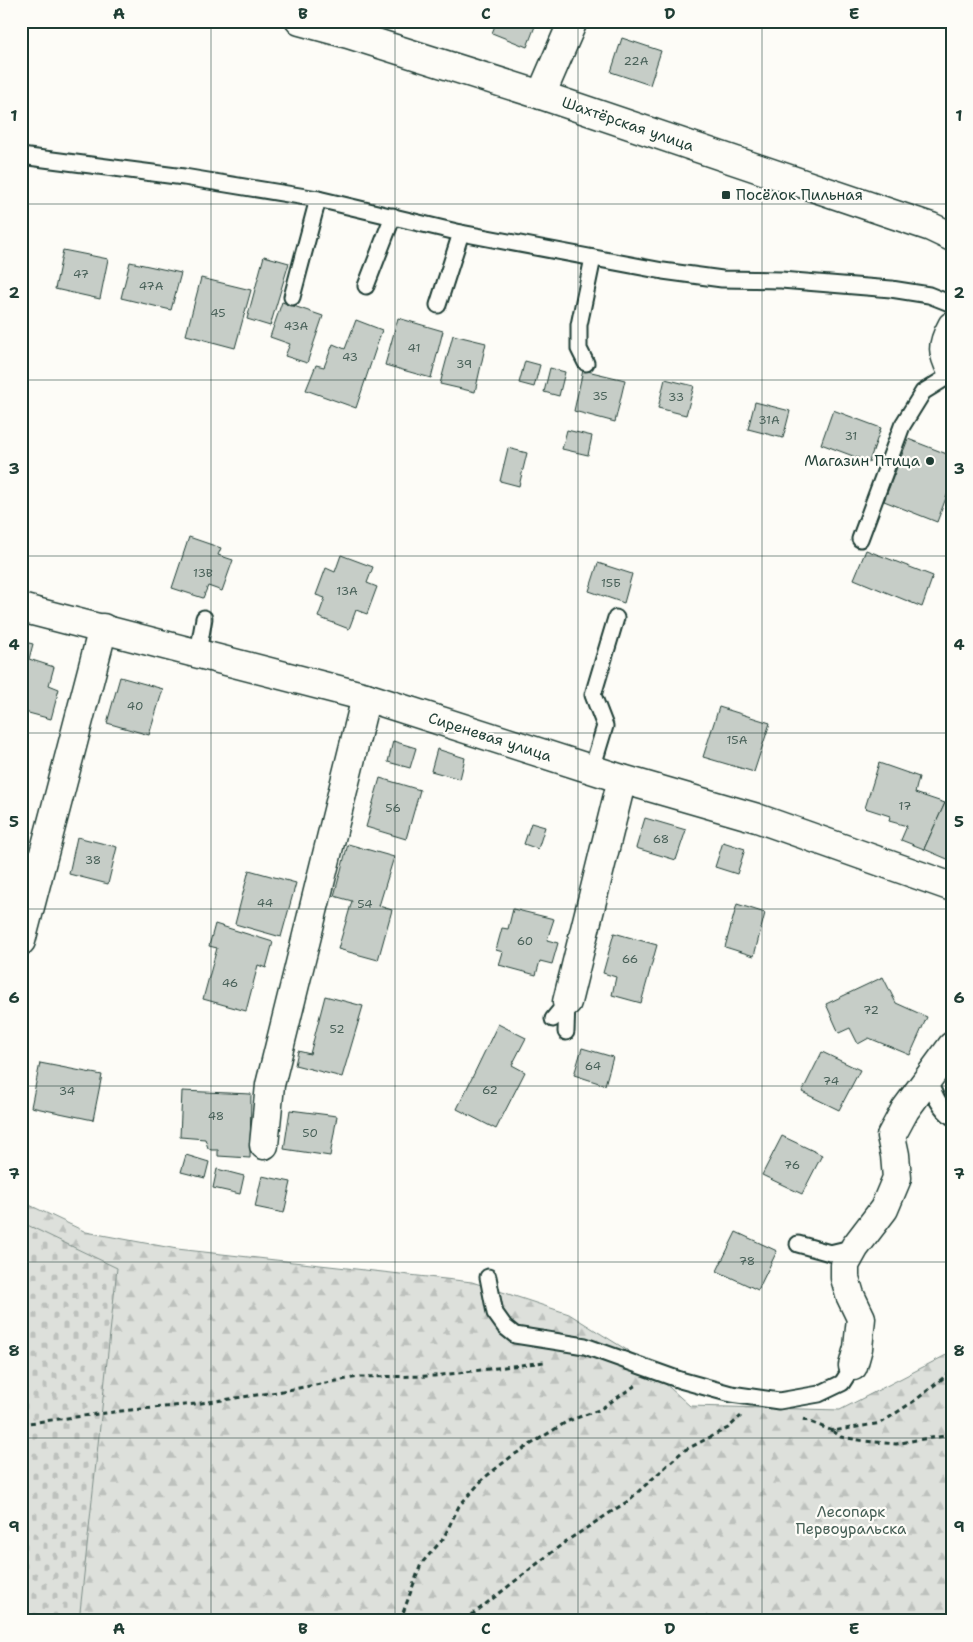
<svg xmlns="http://www.w3.org/2000/svg" width="973" height="1642" viewBox="0 0 973 1642" font-family="'Shantell Sans',sans-serif">
<defs>
<pattern id="forest-firs" width="22" height="20" patternUnits="userSpaceOnUse" patternTransform="scale(1.25)"><rect width="22" height="20" fill="#dde0db"/><path d="M5 1l3.5 6h-7zM16 11l3.5 6h-7z" fill="#bdc1bd"/></pattern>
<pattern id="cemetery-stones" width="16" height="16" patternUnits="userSpaceOnUse" patternTransform="scale(1.25)"><rect width="16" height="16" fill="#dde0db"/><path d="M2 7V4a2 2 0 0 1 4 0v3zM10 15v-3a2 2 0 0 1 4 0v3z" fill="#bdc1bd"/></pattern>
</defs>
<rect width="100%" height="100%" fill="#fdfcf7"/>
<filter id="ink" filterUnits="userSpaceOnUse"><feTurbulence type="fractalNoise" baseFrequency=".02" numOctaves="2"/><feDisplacementMap in="SourceGraphic" scale="10" xChannelSelector="R" yChannelSelector="G"/><feConvolveMatrix kernelMatrix="1 2 1 2 8 2 1 2 1" color-interpolation-filters="sRGB"/></filter>
<g filter="url(#ink)">
<polygon fill="url(#forest-firs)" stroke="#7e8e88" points="21,1201 86,1232 177,1249 472,1282 569,1314 630,1352 690,1406 840,1410 952,1352 952,1621 21,1621"/>
<polygon fill="url(#cemetery-stones)" stroke="#7e8e88" points="21,1222 117,1268 79,1621 21,1621"/>
<g fill="#c6cdc7" stroke="#1f3d34">
<polygon points="497,21 537,21 527,47 492,33"/>
<polygon points="622,38 661,51 650,85 611,72"/>
<polygon points="63,250 108,259 100,299 55,289"/>
<polygon points="264,256 289,263 270,326 247,319"/>
<polygon points="130,262 181,273 171,310 121,298"/>
<polygon points="201,278 251,290 235,348 186,335"/>
<polygon points="282,302 323,316 307,363 285,356 290,344 270,337"/>
<polygon points="398,318 443,331 431,378 385,365"/>
<polygon points="356,320 382,330 356,408 306,390 316,365 324,367 333,344 345,349"/>
<polygon points="453,335 486,343 475,392 440,384"/>
<polygon points="525,361 540,365 534,387 519,383"/>
<polygon points="550,368 565,372 559,396 544,392"/>
<polygon points="583,370 625,380 615,422 574,411"/>
<polygon points="665,379 694,386 686,415 658,408"/>
<polygon points="755,402 790,411 783,438 748,429"/>
<polygon points="833,410 881,428 869,462 821,444"/>
<polygon points="567,430 592,436 588,455 562,449"/>
<polygon points="908,439 952,456 952,482 937,522 884,501"/>
<polygon points="508,448 527,453 519,486 500,481"/>
<polygon points="189,537 221,548 218,555 233,560 222,591 208,586 203,598 172,588"/>
<polygon points="866,550 933,576 922,607 854,579"/>
<polygon points="341,555 373,567 367,583 377,587 367,614 356,610 349,629 318,617 325,598 316,595 326,568 335,572"/>
<polygon points="598,563 632,574 624,603 589,591"/>
<polygon points="21,641 33,644 29,659 54,667 49,685 59,689 51,719 21,711"/>
<polygon points="120,677 163,689 149,735 107,723"/>
<polygon points="719,707 770,723 754,772 703,757"/>
<polygon points="393,741 416,748 410,768 388,762"/>
<polygon points="437,749 465,758 460,779 431,771"/>
<polygon points="879,763 919,777 915,793 945,803 924,849 901,840 907,826 889,821 890,816 865,808"/>
<polygon points="380,778 420,790 406,839 366,827"/>
<polygon points="945,803 952,806 952,861 924,849"/>
<polygon points="645,818 686,830 676,860 636,848"/>
<polygon points="531,823 545,827 538,849 524,844"/>
<polygon points="77,837 117,847 108,884 69,874"/>
<polygon points="723,842 745,849 737,874 715,867"/>
<polygon points="348,844 394,857 379,906 392,910 378,960 338,949 352,901 334,896"/>
<polygon points="249,870 296,883 281,937 235,924"/>
<polygon points="737,904 765,913 754,956 725,947"/>
<polygon points="513,909 554,919 547,940 558,943 552,964 540,961 536,975 499,965 503,952 496,950 502,928 508,929"/>
<polygon points="215,924 273,942 266,968 258,965 246,1011 203,999 217,948 209,946"/>
<polygon points="614,933 657,945 641,1003 612,995 616,977 603,973"/>
<polygon points="883,977 896,1003 927,1017 910,1055 869,1038 858,1044 850,1028 839,1033 826,1004"/>
<polygon points="325,996 363,1006 342,1077 295,1065 298,1051 310,1054"/>
<polygon points="498,1024 526,1038 512,1065 525,1072 496,1129 457,1109"/>
<polygon points="582,1048 613,1057 605,1085 574,1075"/>
<polygon points="822,1052 860,1070 839,1110 802,1092"/>
<polygon points="40,1063 102,1075 93,1120 31,1107"/>
<polygon points="182,1091 251,1094 250,1158 218,1156 218,1150 211,1150 208,1148 205,1139 180,1137"/>
<polygon points="290,1110 337,1116 330,1156 284,1149"/>
<polygon points="782,1136 822,1155 802,1194 762,1175"/>
<polygon points="186,1155 209,1162 205,1178 181,1172"/>
<polygon points="217,1169 244,1176 240,1194 213,1188"/>
<polygon points="262,1176 291,1182 284,1213 255,1207"/>
<polygon points="736,1232 777,1251 758,1290 717,1271"/>
</g>
<g fill="none" stroke-linecap="round" stroke-linejoin="round">
<defs>
<g id="service">
<polyline points="21,156 184,177 318,199 461,233 663,271 722,279 781,280 891,289 929,295 952,304"/>
<polyline points="366,286 393,216"/>
<polyline points="292,297 318,199"/>
<polyline points="438,305 461,233"/>
<polyline points="586,363 579,349 579,325 593,258"/>
<polyline points="860,539 902,426 923,392 952,374"/>
<polyline points="198,653 204,618"/>
<polyline points="592,769 605,726 593,695 616,618"/>
<polyline points="553,1019 567,1002"/>
<polyline points="566,1032 567,1002"/>
<path d="M928,1079C934,1093 939,1108 952,1117"/>
<polyline points="798,1244 830,1253 855,1247"/>
<polyline points="488,1277 495,1313 505,1327 515,1335 585,1346 680,1380 731,1394 779,1401 819,1394 842,1383 853,1366"/>
</g>
<g id="minor">
<polyline points="300,21 348,34 541,95 931,227 952,237"/>
<polyline points="541,95 573,21"/>
<path d="M952,326C941,346 942,352 952,372"/>
<polyline points="21,608 366,697 622,779 757,818 952,887"/>
<polyline points="21,941 103,628"/>
<polyline points="567,1002 622,779"/>
<polyline points="264,1145 270,1085 366,697"/>
<polyline points="853,1366 858,1348 861,1318 850,1295 845,1278 845,1265 855,1247 884,1209 897,1178 895,1155 891,1136 905,1110 952,1046"/>
</g>
</defs>
<use href="#service" stroke="#1f3d34" stroke-width="19"/>
<use href="#minor" stroke="#1f3d34" stroke-width="31"/>
<g stroke="#1f3d34" stroke-width="3" stroke-dasharray="5 4" stroke-linecap="butt">
<polyline points="803,1419 833,1431 881,1423 917,1399 952,1371"/>
<polyline points="21,1424 121,1411 195,1404 277,1392 358,1377 434,1376 544,1362"/>
<polyline points="833,1431 841,1437 865,1441 896,1444 916,1440 952,1435"/>
<polyline points="400,1621 421,1564 443,1539 459,1506 484,1478 512,1456 568,1421 599,1410 636,1385"/>
<polyline points="464,1621 565,1542 628,1501 683,1451 728,1428 741,1416"/>
</g>
<use href="#service" stroke="#fdfcf7" stroke-width="15"/>
<use href="#minor" stroke="#fdfcf7" stroke-width="28"/>
</g>
</g>
<path fill="none" stroke="#1f3d34" stroke-width="1" stroke-opacity="0.55" d="M211,21V1621M395,21V1621M578,21V1621M762,21V1621M21,204H952M21,380H952M21,556H952M21,733H952M21,909H952M21,1086H952M21,1262H952M21,1438H952"/>
<g fill="#1f3d34" stroke="#fdfcf7" stroke-width="2">
<rect x="721" y="190" width="10" height="10" rx="2.5"/>
<circle cx="930" cy="461" r="5"/>
</g>
<g text-anchor="middle" dominant-baseline="central" stroke-width="4.5" stroke-linejoin="round" paint-order="stroke">
<g font-size="12" fill="#496159">
<text x="636" y="61">22А</text>
<text x="81" y="274">47</text>
<text x="151" y="286">47А</text>
<text x="218" y="313">45</text>
<text x="296" y="326">43А</text>
<text x="414" y="348">41</text>
<text x="350" y="357">43</text>
<text x="464" y="364">39</text>
<text x="600" y="396">35</text>
<text x="676" y="397">33</text>
<text x="769" y="420">31А</text>
<text x="851" y="436">31</text>
<text x="203" y="573">13В</text>
<text x="611" y="583">15Б</text>
<text x="347" y="591">13А</text>
<text x="135" y="706">40</text>
<text x="737" y="740">15А</text>
<text x="905" y="806">17</text>
<text x="393" y="808">56</text>
<text x="661" y="839">68</text>
<text x="93" y="860">38</text>
<text x="265" y="903">44</text>
<text x="365" y="904">54</text>
<text x="525" y="941">60</text>
<text x="630" y="959">66</text>
<text x="230" y="983">46</text>
<text x="871" y="1010">72</text>
<text x="337" y="1029">52</text>
<text x="593" y="1066">64</text>
<text x="831" y="1081">74</text>
<text x="490" y="1090">62</text>
<text x="67" y="1091">34</text>
<text x="216" y="1116">48</text>
<text x="310" y="1133">50</text>
<text x="792" y="1165">76</text>
<text x="747" y="1261">78</text>
</g>
<g font-size="15" fill="#1f3d34" stroke="#fdfcf7">
<text transform="translate(628 124) rotate(19)">Шахтёрская улица</text>
<text transform="translate(490 737) rotate(18)">Сиреневая улица</text>
</g>
<g font-size="15" fill="#1f3d34" stroke="#fdfcf7" text-anchor="start">
<text x="736" y="195">Посёлок Пильная</text>
<text x="920" y="461" text-anchor="end">Магазин Птица</text>
</g>
<g font-size="15" fill="#455e55" stroke="#fdfcf7">
<text x="851" y="1512">Лесопарк<tspan x="851" dy="17">Первоуральска</tspan></text>
</g>
</g>
<rect width="973" height="1642" fill="none" stroke="#fdfcf7" stroke-width="55"/>
<rect x="28" y="28" width="918" height="1586" fill="none" stroke="#1f3d34" stroke-width="2"/>
<g font-size="16" text-anchor="middle" font-weight="bold" fill="#1f3d34">
<text x="119" y="19">A</text>
<text x="303" y="19">B</text>
<text x="486" y="19">C</text>
<text x="670" y="19">D</text>
<text x="854" y="19">E</text>
<text x="14" y="121">1</text>
<text x="959" y="121">1</text>
<text x="14" y="298">2</text>
<text x="959" y="298">2</text>
<text x="14" y="474">3</text>
<text x="959" y="474">3</text>
<text x="14" y="650">4</text>
<text x="959" y="650">4</text>
<text x="14" y="827">5</text>
<text x="959" y="827">5</text>
<text x="14" y="1003">6</text>
<text x="959" y="1003">6</text>
<text x="14" y="1179">7</text>
<text x="959" y="1179">7</text>
<text x="14" y="1356">8</text>
<text x="959" y="1356">8</text>
<text x="14" y="1532">9</text>
<text x="959" y="1532">9</text>
<text x="119" y="1634">A</text>
<text x="303" y="1634">B</text>
<text x="486" y="1634">C</text>
<text x="670" y="1634">D</text>
<text x="854" y="1634">E</text>
</g>
</svg>
